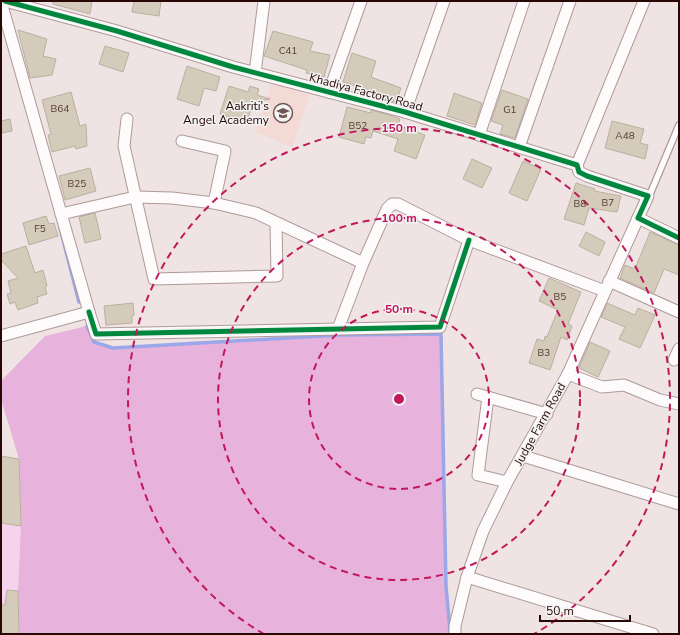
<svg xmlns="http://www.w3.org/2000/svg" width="680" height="635" viewBox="0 0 680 635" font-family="'Nunito Sans',sans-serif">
<rect width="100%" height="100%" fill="#efe4e3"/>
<polygon fill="#f4dad5" points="272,83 310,94 292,147 255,132"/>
<polygon fill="#f6d2ec" points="1,523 21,526 18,591 7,591 5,605 1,605"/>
<polygon fill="#e7b2dc" points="87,326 94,342 113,348 339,335 441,334 446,586 450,634 19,634 18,591 21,525 19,459 1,399 1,381 45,336"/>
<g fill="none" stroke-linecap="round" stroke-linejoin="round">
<g stroke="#9aa7e9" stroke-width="3.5">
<polyline points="60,228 79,302"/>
<polyline points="87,326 94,342 113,348 339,335 441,334 446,586 450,631"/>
</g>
</g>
<g fill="#d5cbba" stroke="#bab09f">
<polygon points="53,1 92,1 90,14 53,4"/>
<polygon points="134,1 161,1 159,16 132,12"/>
<polygon points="18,30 47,39 43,56 56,59 52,75 30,78"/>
<polygon points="273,31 313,42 310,51 330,55 324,77 306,73 307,70 264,56"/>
<polygon points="105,46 129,53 123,72 99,64"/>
<polygon points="352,53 376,61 371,77 401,88 396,102 376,97 377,95 372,93 372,91 343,82"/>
<polygon points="187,66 220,77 216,91 204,88 199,106 177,99"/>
<polygon points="229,86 248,92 250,86 259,89 257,95 270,99 253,102 247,122 220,114"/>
<polygon points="502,90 528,99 515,138 500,134 503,125 491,121"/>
<polygon points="71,92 80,126 86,124 87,146 76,149 75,146 52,152 48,135 51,134 42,100"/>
<polygon points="454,93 482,103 475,125 447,116"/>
<polygon points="347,107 371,113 371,110 392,116 400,119 398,125 425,135 416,159 394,151 398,139 373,131 371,138 366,137 364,144 339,137"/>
<polygon points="10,119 12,131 1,133 1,121"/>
<polygon points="612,121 644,129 640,143 648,145 645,159 605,148"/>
<polygon points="472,159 492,168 482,188 463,179"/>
<polygon points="523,161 541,169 527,201 509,193"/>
<polygon points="90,168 96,191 65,200 59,176"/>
<polygon points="576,183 595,189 594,191 621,196 617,212 589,208 584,225 564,219"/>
<polygon points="95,213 101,239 85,243 79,217"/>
<polygon points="46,216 49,224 54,223 58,236 29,245 23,223"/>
<polygon points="586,232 605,242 599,256 579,246"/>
<polygon points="650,232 679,245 679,275 664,269 654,293 620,278 625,265 635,269"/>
<polygon points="26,246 35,273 43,270 47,286 45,287 47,294 37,297 38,303 18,310 15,302 10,304 7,294 11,293 8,281 18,278 1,260 1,254"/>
<polygon points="549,278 581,292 568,324 572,326 567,340 561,337 550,370 529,363 537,339 544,341 545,336 547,337 558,310 539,301"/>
<polygon points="133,303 134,315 132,316 132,323 106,325 104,306"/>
<polygon points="607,303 635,315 638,308 655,315 640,348 619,339 625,327 601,317"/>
<polygon points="590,342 610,351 598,377 579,368"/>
<polygon points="1,456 19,459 21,526 1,523"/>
<polygon points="7,590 18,591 19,634 1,634 1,605 5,605"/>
</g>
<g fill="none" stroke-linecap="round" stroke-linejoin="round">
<defs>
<polyline id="service" points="648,196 651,192 679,125"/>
<g id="minor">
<polyline points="5,1 117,31 233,67 405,112 577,165 579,172 587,176 648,196 638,218 679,238"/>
<polyline points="1,2 89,312 1,336"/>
<polyline points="255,73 264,1"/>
<polyline points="329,92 361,1"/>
<polyline points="405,112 444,1"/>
<polyline points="127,119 124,146 154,279 277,276 276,223"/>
<polyline points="479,135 524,1"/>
<polyline points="182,141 225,151 214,203"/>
<polyline points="519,147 570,1"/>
<polyline points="577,165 644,1"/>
<polyline points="61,214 135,197 172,198 214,203 256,213 363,263"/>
<polyline points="609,281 679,312"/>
<polyline points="89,312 96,334 440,327 469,240"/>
<polyline points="338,329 363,263 387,209 392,204 398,204 469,240 605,291"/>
<polyline points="674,360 679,349"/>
<polyline points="568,374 602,387 624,385 660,400 679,404"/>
<polyline points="477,394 547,414"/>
<polyline points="488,397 478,475 507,482"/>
<polyline points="523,456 679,504"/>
<polyline points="467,577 653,634"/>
<polyline points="455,634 455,626 467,577 483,531 507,482 568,374 638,218"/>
</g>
</defs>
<use href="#service" stroke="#ae9a97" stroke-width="8"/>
<use href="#minor" stroke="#ae9a97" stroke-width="13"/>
<use href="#service" stroke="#fdfbfb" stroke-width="5.5"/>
<use href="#minor" stroke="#fdfbfb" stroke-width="11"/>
<defs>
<g id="cycleway">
<polyline points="5,1 117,31 233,67 405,112 577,165 579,172 587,176 648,196 638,218 679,238"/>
<polyline points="89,312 96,334 440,327 469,240"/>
</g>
</defs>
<use href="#cycleway" stroke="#f3f3f3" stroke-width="8"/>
<use href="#cycleway" stroke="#00873e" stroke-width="5"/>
</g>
<g fill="none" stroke="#c2185b" stroke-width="2" stroke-dasharray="7 5">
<circle cx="399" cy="399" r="90"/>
<circle cx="399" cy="399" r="181"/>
<path d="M264 634A271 271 0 1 1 534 634"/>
</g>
<defs>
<symbol id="school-ring" viewBox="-11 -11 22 22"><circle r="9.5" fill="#f3f3f3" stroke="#6e5553" stroke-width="1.5"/><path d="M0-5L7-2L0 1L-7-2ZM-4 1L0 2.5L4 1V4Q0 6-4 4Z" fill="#6e5553"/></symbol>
</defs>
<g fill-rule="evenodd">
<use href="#school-ring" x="272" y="102" width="22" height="22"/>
</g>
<g text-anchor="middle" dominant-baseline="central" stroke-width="3" stroke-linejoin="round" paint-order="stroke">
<g font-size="10" fill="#533932">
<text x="288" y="51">C41</text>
<text x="60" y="109">B64</text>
<text x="510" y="110">G1</text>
<text x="358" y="126">B52</text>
<text x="625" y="136">A48</text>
<text x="77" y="184">B25</text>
<text x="608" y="203">B7</text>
<text x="580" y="204">B8</text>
<text x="40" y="229">F5</text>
<text x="560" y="297">B5</text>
<text x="544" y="353">B3</text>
</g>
<g font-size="12" fill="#280805" stroke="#f3f3f3">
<text transform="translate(366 92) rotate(15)">Khadiya Factory Road</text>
<text transform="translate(540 424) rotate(-61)">Judge Farm Road</text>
</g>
<g font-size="12" fill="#280805" stroke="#f3f3f3" text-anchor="end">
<text x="269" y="106">Aakriti's<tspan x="269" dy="14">Angel Academy</tspan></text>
</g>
</g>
<circle cx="399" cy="399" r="6" fill="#c2185b" stroke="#f3f3f3" stroke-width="2"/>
<g font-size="12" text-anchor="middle" font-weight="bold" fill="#c2185b" stroke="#f3f3f3" stroke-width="3" stroke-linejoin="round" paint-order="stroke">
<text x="399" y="132">150 m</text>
<text x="399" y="222">100 m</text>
<text x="399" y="313">50 m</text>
</g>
<rect width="680" height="635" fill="none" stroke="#280805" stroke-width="4"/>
<path d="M540 615v6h90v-6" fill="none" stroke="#280805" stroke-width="2"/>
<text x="546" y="615" font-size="12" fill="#280805" stroke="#f3f3f3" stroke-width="3" paint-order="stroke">50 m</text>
</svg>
